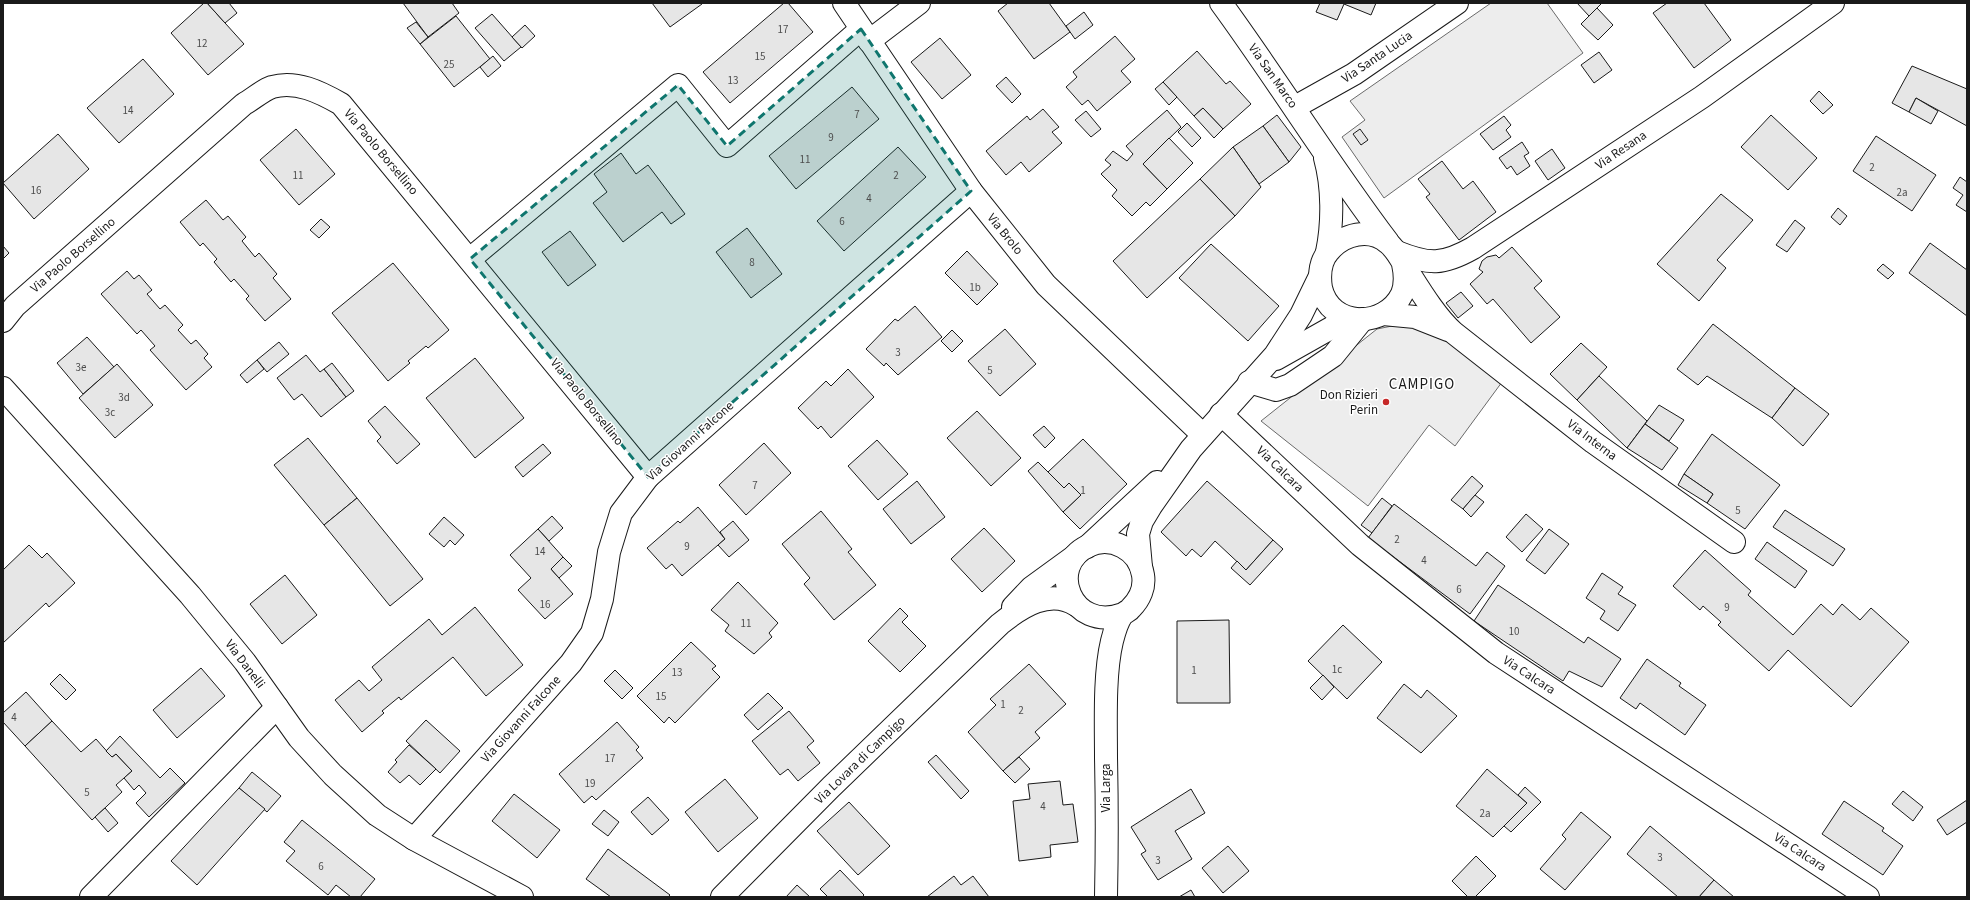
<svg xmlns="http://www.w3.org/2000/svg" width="1970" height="900" viewBox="0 0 1970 900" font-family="'Source Sans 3',sans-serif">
<rect width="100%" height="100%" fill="#fff"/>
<g fill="#ededed" stroke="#6a6a6a">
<polygon points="1491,3 1547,3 1583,53 1384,198 1342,137 1365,120 1350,101"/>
<polygon points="1402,324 1437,333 1502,382 1455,446 1429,425 1368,506 1261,421 1377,329"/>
</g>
<g fill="#e6e6e6" stroke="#1a1a1a">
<polygon points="204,3 207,3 244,44 208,75 171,33"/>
<polygon points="207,3 229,3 237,13 225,23"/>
<polygon points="403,3 452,3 459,13 428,37"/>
<polygon points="652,3 701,3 702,4 670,27"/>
<polygon points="784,3 788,3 813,32 730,103 703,72"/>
<polygon points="1008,3 1049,3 1070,32 1034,59 998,11"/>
<polygon points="1320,3 1376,3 1371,15 1344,4 1337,20 1316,12"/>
<polygon points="1577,3 1602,3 1589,16"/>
<polygon points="1667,3 1704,3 1731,40 1694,68 1653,13"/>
<polygon points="1597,8 1613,25 1598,40 1581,24"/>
<polygon points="1084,12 1093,25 1075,39 1066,26"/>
<polygon points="492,14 521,47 504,61 475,28"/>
<polygon points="456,16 490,59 454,87 420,44"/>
<polygon points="416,22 428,37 420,44 407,28"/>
<polygon points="525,25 535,36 522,48 512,37"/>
<polygon points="1115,36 1135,59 1121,71 1131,82 1097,111 1088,100 1082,105 1066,87 1077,77 1073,72"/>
<polygon points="940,38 971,75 942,99 911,62"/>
<polygon points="1197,51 1226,84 1230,81 1251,104 1223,129 1203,108 1194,116 1163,82"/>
<polygon points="1599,52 1612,70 1594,83 1581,65"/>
<polygon points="493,56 501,66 488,77 480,67"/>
<polygon points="143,59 174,94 119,143 87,108"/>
<polygon points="1912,66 1967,89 1967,126 1916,98 1909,112 1892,103"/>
<polygon points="1006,77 1021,94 1012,103 996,86"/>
<polygon points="1163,82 1177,97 1169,105 1155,89"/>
<polygon points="852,87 879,119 796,189 769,156"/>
<polygon points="1819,91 1833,105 1823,114 1810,101"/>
<polygon points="1916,98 1938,111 1931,124 1909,112"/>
<polygon points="1203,108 1223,129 1214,138 1194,116"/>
<polygon points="1043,109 1059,127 1052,132 1062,143 1029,172 1021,162 1006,175 986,151 1027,116 1030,120"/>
<polygon points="1167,110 1181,127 1143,164 1167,189 1150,206 1146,202 1132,216 1112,196 1117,190 1101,174 1111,165 1105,160 1113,151 1127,161 1133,154 1126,146"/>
<polygon points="1086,111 1101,129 1091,137 1075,120"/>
<polygon points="1277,115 1301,147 1289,162 1263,126"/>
<polygon points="1771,115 1817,158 1788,190 1741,147"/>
<polygon points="1504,116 1511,125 1506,130 1511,137 1493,150 1480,134"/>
<polygon points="1187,123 1201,138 1192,147 1178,132"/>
<polygon points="1263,126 1289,162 1259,184 1233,147"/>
<polygon points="296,129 335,174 299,205 260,160"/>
<polygon points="1360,129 1368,140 1361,145 1353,134"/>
<polygon points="58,134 89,169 34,219 3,183"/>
<polygon points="1876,136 1936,175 1912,211 1853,171"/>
<polygon points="1169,138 1193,163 1167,189 1143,164"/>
<polygon points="1522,142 1529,153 1524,156 1530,166 1517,175 1511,166 1507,169 1499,158"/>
<polygon points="898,147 926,177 844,251 817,221"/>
<polygon points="1233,147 1261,187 1235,216 1200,179"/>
<polygon points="1552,149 1565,168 1548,180 1535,161"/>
<polygon points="621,153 636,174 648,165 685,214 671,224 662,212 623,242 593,203 607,192 594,174"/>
<polygon points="1442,161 1463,189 1473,181 1496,212 1459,240 1426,197 1430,194 1418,179"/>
<polygon points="1960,177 1967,182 1967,212 1956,205 1963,195 1953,188"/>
<polygon points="1200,179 1235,216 1147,298 1113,261"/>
<polygon points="1721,194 1753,220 1717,260 1726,268 1699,301 1657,264"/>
<polygon points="206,200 223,220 228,216 246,237 242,241 255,257 259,253 277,274 273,278 291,299 265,321 246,299 249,296 234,279 231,282 214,262 217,259 203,243 200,246 180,222"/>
<polygon points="1838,208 1847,216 1840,225 1831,217"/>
<polygon points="321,219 330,227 319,238 310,230"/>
<polygon points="1795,220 1805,228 1787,252 1776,245"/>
<polygon points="747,228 782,274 751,298 716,252"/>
<polygon points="570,231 596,265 568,286 542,252"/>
<polygon points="1930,243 1967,270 1967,316 1909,273"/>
<polygon points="1211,244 1279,306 1248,341 1179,278"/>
<polygon points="3,246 9,253 3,259"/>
<polygon points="1512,247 1542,281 1534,288 1560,317 1531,343 1493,299 1487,304 1470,284 1483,272 1479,269 1482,261 1487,257 1496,255 1499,258"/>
<polygon points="967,251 998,284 977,305 945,273"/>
<polygon points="393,263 449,330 428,348 426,346 408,361 410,363 388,381 332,313"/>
<polygon points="1883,264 1894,273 1888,279 1877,270"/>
<polygon points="127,271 134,279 139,275 152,290 147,294 160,309 165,305 183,325 178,330 191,344 196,340 208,354 204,358 212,367 186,390 150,350 155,346 141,330 137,334 101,294"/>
<polygon points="1461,292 1473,306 1458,318 1446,303"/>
<polygon points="915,306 942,337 898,375 886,363 884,366 866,349 895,319 898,321"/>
<polygon points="1713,324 1795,388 1772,418 1707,376 1698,385 1677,369"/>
<polygon points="1005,329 1036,364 1000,396 968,361"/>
<polygon points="952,330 963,341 952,352 941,341"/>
<polygon points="87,337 114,367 83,394 57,363"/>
<polygon points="279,342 289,354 267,372 257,360"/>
<polygon points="1581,343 1607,367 1577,400 1550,374"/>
<polygon points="306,355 320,372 324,369 346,397 321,417 302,394 294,400 277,378"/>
<polygon points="475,358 524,418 475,458 426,398"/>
<polygon points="257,360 264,369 247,383 240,375"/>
<polygon points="332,363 354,391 346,397 324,369"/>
<polygon points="117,364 153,405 115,438 79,398"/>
<polygon points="848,369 874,397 831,438 821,426 818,429 798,408 826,381 831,386"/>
<polygon points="1599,376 1647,421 1627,448 1577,400"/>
<polygon points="1795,388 1829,414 1803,446 1772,418"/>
<polygon points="1659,405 1684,420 1669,441 1645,424"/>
<polygon points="385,406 420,444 397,464 377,441 381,437 368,421"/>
<polygon points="977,411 1021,458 991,486 947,438"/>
<polygon points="1645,424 1678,448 1662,470 1627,448"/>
<polygon points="1044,426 1055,438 1045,448 1033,435"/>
<polygon points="1712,434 1780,485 1745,529 1707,503 1713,494 1684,474"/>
<polygon points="308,438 357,498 324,525 274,465"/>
<polygon points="1083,439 1127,484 1080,529 1063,512 1081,495 1069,483 1064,488 1048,472"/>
<polygon points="877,440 908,474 878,500 848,466"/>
<polygon points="764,443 791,473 746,515 719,485"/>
<polygon points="543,444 551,453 523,477 515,467"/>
<polygon points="1038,462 1064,488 1069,483 1081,495 1063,512 1028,471"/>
<polygon points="1684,474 1713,494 1707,503 1678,485"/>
<polygon points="1472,476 1483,486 1463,509 1451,500"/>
<polygon points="917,481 945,517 911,544 883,509"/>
<polygon points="1207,481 1273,540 1246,570 1215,541 1201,557 1192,549 1186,556 1161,532"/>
<polygon points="1475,495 1484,502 1471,517 1463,509"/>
<polygon points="357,498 423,579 390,606 324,525"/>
<polygon points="1382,498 1392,506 1372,533 1361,525"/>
<polygon points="1394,504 1476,566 1487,552 1505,566 1470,614 1368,538"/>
<polygon points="698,507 725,539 682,576 672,564 666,569 647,548 678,521 680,523"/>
<polygon points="1785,510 1845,549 1833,566 1773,527"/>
<polygon points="821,511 852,549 848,552 876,585 834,620 804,584 810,578 782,544"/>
<polygon points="1526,514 1543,529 1522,552 1506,537"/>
<polygon points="552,516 563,528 549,541 538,529"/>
<polygon points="444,517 464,535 455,545 450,540 444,547 429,534"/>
<polygon points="733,521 749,540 729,557 718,545 725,539 720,532"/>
<polygon points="984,528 1015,561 982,592 951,559"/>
<polygon points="538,529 563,557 551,569 573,594 545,619 518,590 531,578 510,555"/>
<polygon points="1549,529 1569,544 1545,574 1526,560"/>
<polygon points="1273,540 1283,549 1250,585 1231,568 1237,561 1246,570"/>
<polygon points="1767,542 1807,571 1795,588 1755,559"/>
<polygon points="29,545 42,558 47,553 75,583 49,607 46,603 3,643 3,570"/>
<polygon points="1705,550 1751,591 1748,595 1793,635 1821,604 1833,615 1842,604 1860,620 1871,608 1909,642 1851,707 1788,650 1769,671 1718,625 1721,622 1703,606 1700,610 1673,586"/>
<polygon points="563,557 572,566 559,578 551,569"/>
<polygon points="1602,573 1623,587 1618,594 1636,605 1618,631 1600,619 1605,611 1586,598"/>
<polygon points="285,575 317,615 282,644 250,604"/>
<polygon points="738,582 778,623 769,633 772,637 754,654 725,631 729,625 711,610"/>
<polygon points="1498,585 1584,643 1588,637 1621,659 1602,687 1569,671 1563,681 1474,621"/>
<polygon points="475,607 523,665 486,696 453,657 401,700 399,697 382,711 384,713 362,732 335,700 359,680 369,691 382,680 372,667 429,619 442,635"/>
<polygon points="900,608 908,616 902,622 926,646 900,672 868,641"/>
<polygon points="1229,620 1230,703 1177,703 1177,621"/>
<polygon points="1343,625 1382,662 1347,699 1308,661"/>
<polygon points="691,642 716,666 712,669 720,677 675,723 669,717 664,723 637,696"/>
<polygon points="1647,659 1681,683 1679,686 1706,705 1685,735 1640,703 1636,709 1620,698"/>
<polygon points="1029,664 1066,704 1035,732 1040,738 1003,771 968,732 996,705 990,699"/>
<polygon points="201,668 225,696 177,738 153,710"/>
<polygon points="615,670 633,688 622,699 604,681"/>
<polygon points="60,674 76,690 66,700 50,684"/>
<polygon points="1323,675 1334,687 1322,700 1310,688"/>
<polygon points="1404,684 1421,698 1427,690 1457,716 1421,753 1377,718"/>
<polygon points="26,692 52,721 25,746 3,722 3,713"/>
<polygon points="768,693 783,708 758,730 744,715"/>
<polygon points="789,711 814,741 807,747 820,763 798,781 788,769 780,775 752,741"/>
<polygon points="426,720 460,751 440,773 406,741"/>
<polygon points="52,721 81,752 96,739 112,757 116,754 132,771 116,785 122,792 92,820 25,746"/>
<polygon points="617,722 639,747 636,750 643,758 596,800 592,796 584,803 559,774"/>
<polygon points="120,736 160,778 170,768 185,783 149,817 136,803 146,793 139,785 134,790 124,778 132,771 116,754 112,757 106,751"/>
<polygon points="409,745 436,769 420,785 409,775 400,783 388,772 397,762 395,760"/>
<polygon points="936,755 969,791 961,799 928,762"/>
<polygon points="1019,757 1030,769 1015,783 1003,771"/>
<polygon points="1487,769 1527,803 1493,837 1456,806"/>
<polygon points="252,772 281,796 267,812 239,788"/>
<polygon points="725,779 758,818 718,852 685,812"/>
<polygon points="1060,781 1063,805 1073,804 1078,842 1050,845 1051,857 1019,861 1013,801 1030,799 1028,784"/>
<polygon points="1525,787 1541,802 1511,832 1504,826 1527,803 1518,795"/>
<polygon points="239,788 265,809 197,885 171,861"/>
<polygon points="1191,789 1205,813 1175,831 1192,859 1158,880 1141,854 1146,851 1131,827"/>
<polygon points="1903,791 1923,807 1913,821 1892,804"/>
<polygon points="514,794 560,830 537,858 492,821"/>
<polygon points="648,797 669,820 652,835 631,812"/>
<polygon points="1967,800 1967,822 1947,835 1937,820"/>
<polygon points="1844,801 1884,828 1882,831 1903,846 1883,875 1822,834"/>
<polygon points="849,802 890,846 858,875 817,831"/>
<polygon points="105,808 118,823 108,832 95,817"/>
<polygon points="604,810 619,822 608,836 592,824"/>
<polygon points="1581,812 1611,837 1565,890 1540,869 1566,839 1562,835"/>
<polygon points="302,820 375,879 360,897 351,897 336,885 328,895 286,861 295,851 284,842"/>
<polygon points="1650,826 1714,880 1699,897 1678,897 1627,854"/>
<polygon points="1228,846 1249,871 1223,893 1202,868"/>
<polygon points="608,849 670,895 668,897 611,897 586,879"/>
<polygon points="1476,856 1496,876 1475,897 1468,897 1452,881"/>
<polygon points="840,870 864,895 862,897 828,897 820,889"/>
<polygon points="954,876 961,885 973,876 989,897 927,897"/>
<polygon points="1714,880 1734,897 1699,897"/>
<polygon points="797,885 810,897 786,897"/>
<polygon points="1191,890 1195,897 1179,897"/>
</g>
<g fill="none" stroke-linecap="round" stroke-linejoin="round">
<defs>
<g id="minor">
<polyline points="844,3 971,191 1046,285 1203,435"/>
<path d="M1221,3C1278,81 1329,164 1388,242"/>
<polyline points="869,41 919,3"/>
<polyline points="1295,107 1354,74 1457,3"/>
<path d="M1325,158C1333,187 1333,223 1327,252"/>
<path d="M1397,252C1429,265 1443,265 1473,248L1702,97L1833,3"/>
<polyline points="470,259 678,85 727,146 861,29"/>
<path d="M1403,264C1405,273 1406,284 1402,294C1385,329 1330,328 1321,288C1319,275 1320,261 1329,251C1343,234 1370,227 1388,243C1398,251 1402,262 1409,273C1421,292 1437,318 1454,333L1593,442L1734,542"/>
<polyline points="1383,314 1415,317 1448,330"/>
<path d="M3,321L15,306L244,104C253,99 263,90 272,87C296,80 320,92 341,104L648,477"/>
<polyline points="1276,359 1331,328 1355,319"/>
<polyline points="1249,382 1276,390 1290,385 1333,356 1363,319"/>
<polyline points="3,388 190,595 245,662 299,738 333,775 377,815 414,839 522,897"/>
<polyline points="1221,414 1360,545 1496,653 1868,897"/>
<polyline points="1087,547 1157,482"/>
<polyline points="1141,567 1138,534 1142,521 1151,506 1191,449 1275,355 1301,315 1319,278"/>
<polyline points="1013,607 1031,588 1075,556"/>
<polyline points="414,839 571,663 592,633 602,599 609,552 621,513 648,477 971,191"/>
<polyline points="91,897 277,707"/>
<path d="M722,897L831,787L1000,624C1021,607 1050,588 1076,605"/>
<path d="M1106,897C1107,851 1107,804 1106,758C1106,723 1104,674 1112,641C1114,633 1117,622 1122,615C1125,612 1129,611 1131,608C1140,599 1145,587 1143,575C1139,549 1111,535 1088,546C1046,566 1071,633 1123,614"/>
</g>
</defs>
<use href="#minor" stroke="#1a1a1a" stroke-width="24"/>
<use href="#minor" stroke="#fff" stroke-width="22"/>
</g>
<path fill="#0f766e" fill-opacity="0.2" stroke="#0f766e" stroke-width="3" stroke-dasharray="8 5" stroke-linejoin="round" d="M861,29L971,191L648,477L470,259L678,85L727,146Z"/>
<circle fill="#c62828" stroke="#fff" stroke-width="1.5" cx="1386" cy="402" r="4"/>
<g text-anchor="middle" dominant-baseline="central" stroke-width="3" stroke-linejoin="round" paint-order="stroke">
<g font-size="11" fill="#4d4d4d">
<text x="783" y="29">17</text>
<text x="202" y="43">12</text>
<text x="760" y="56">15</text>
<text x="449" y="64">25</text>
<text x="733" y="80">13</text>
<text x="128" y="110">14</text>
<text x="857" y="114">7</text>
<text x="831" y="137">9</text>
<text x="805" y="159">11</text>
<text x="1872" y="167">2</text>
<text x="298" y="175">11</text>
<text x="896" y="175">2</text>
<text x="36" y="190">16</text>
<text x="1902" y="192">2a</text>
<text x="869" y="198">4</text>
<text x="842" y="221">6</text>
<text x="752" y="262">8</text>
<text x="975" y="287">1b</text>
<text x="898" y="352">3</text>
<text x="81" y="367">3e</text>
<text x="990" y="370">5</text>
<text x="124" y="397">3d</text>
<text x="110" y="412">3c</text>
<text x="755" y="485">7</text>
<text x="1083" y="490">1</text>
<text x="1738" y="510">5</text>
<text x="1397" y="539">2</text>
<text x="687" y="546">9</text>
<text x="540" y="551">14</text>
<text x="1424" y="560">4</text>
<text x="1459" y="589">6</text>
<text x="545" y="604">16</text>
<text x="1727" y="607">9</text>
<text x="746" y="623">11</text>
<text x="1514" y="631">10</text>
<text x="1337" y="669">1c</text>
<text x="1194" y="670">1</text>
<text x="677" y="672">13</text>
<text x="661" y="696">15</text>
<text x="1003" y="704">1</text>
<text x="1021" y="710">2</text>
<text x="14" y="717">4</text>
<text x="610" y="758">17</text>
<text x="590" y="783">19</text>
<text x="87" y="792">5</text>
<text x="1043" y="806">4</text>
<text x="1485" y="813">2a</text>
<text x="1660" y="857">3</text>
<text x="1158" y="860">3</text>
<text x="321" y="866">6</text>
</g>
<g font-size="13" fill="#1a1a1a" stroke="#fff">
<text transform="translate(1377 57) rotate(-34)">Via Santa Lucia</text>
<text transform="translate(1273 76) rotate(55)">Via San Marco</text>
<text transform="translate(1621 150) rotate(-34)">Via Resana</text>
<text transform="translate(381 152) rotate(50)">Via Paolo Borsellino</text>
<text transform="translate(1005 234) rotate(51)">Via Brolo</text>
<text transform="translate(73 255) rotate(-41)">Via Paolo Borsellino</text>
<text transform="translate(587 402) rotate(51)">Via Paolo Borsellino</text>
<text transform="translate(1592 440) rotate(37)">Via Interna</text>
<text transform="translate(690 441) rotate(-42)">Via Giovanni Falcone</text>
<text transform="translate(1280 469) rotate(44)">Via Calcara</text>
<text transform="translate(245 664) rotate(53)">Via Danelli</text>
<text transform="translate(1529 675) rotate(33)">Via Calcara</text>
<text transform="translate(521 719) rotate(-48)">Via Giovanni Falcone</text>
<text transform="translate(860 760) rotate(-44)">Via Lovara di Campigo</text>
<text transform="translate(1106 788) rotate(-90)">Via Larga</text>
<text transform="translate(1800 852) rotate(33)">Via Calcara</text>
</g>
<g font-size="13" fill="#1a1a1a" stroke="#fff" text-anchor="end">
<text x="1378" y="395">Don Rizieri<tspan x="1378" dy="15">Perin</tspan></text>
</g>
<g font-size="15" letter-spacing="1" fill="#1a1a1a" stroke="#fff">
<text x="1422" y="384">CAMPIGO</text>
</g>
</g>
<rect width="1970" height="900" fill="none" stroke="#1a1a1a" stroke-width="8"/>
</svg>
